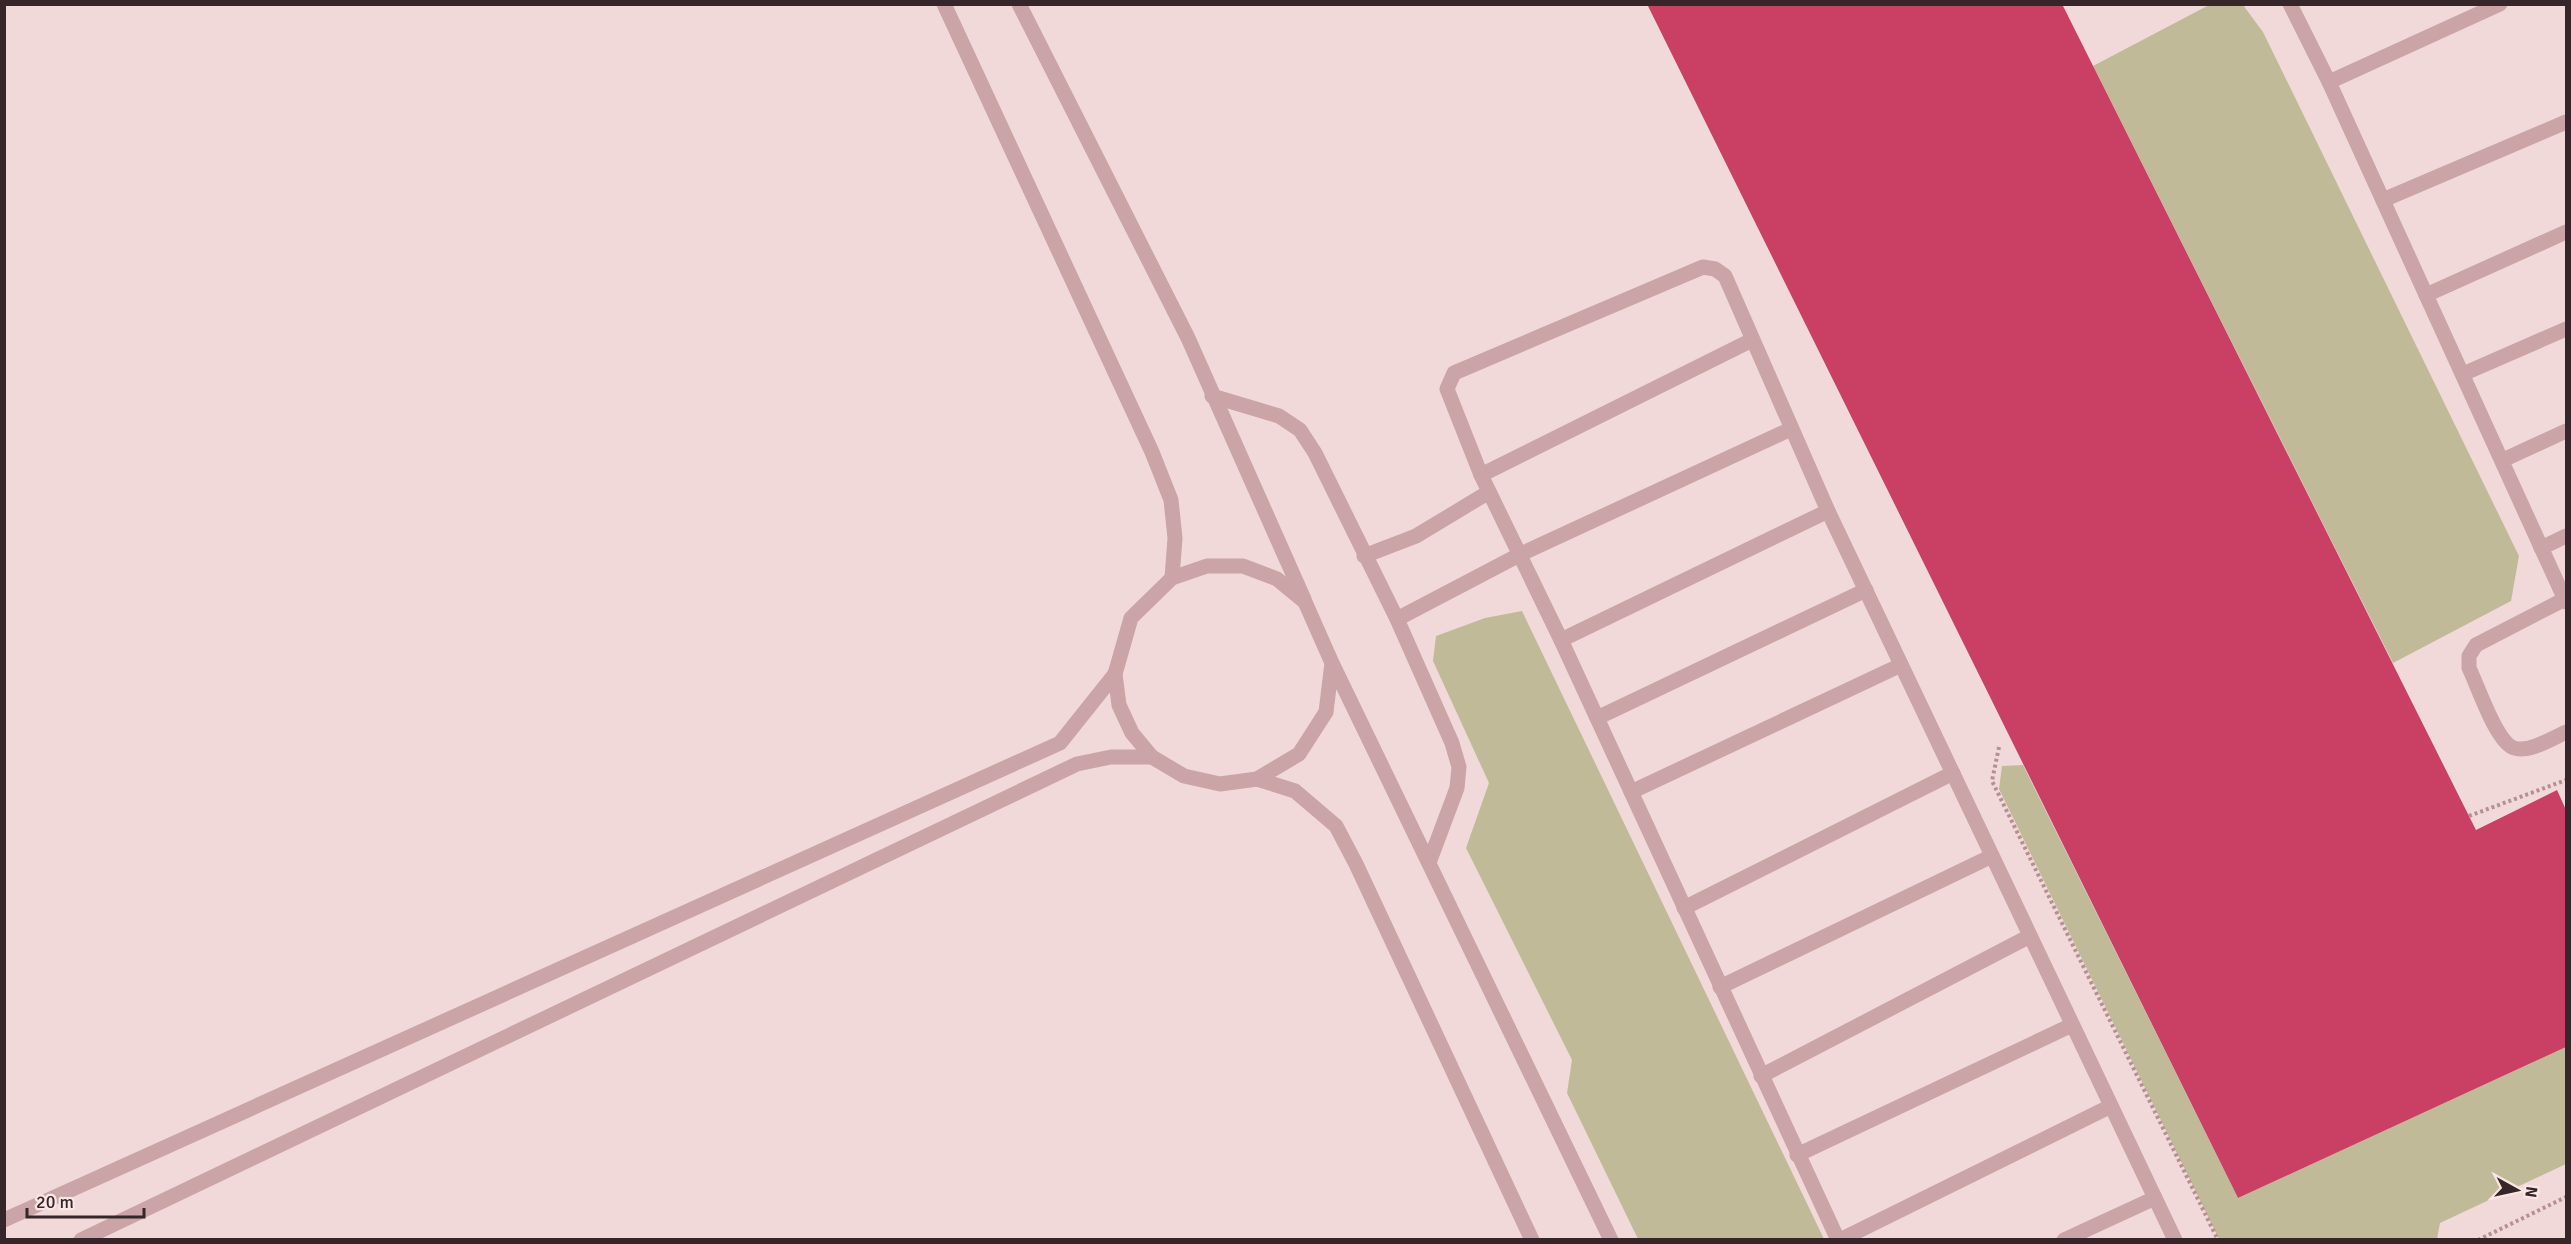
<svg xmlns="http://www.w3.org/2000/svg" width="2571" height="1244" viewBox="0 0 2571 1244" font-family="Signika,sans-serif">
<rect width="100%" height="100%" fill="#f2d9d9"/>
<g fill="#c1ba98">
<polygon points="2209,5 2243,5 2263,32 2519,556 2511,601 2393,663 2093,66"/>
<polygon points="1522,611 1824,1239 1638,1239 1567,1093 1572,1060 1466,848 1489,783 1433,661 1436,636 1485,618"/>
<polygon points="2023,765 2238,1198 2566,1047 2566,1164 2440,1223 2437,1239 2219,1239 1999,789 2002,766"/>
</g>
<polygon fill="#ca3f64" points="1647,4 2062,4 2476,830 2557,790 2566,810 2566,1047 2238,1198"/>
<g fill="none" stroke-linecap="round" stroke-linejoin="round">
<g stroke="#b68f92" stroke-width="4" stroke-dasharray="3 3" stroke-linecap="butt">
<polyline points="1999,747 1992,781 2218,1240"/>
<polyline points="2469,816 2566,780"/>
<polyline points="2478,1240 2566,1197"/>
</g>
<g stroke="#caa4a7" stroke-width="15">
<polyline points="2290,4 2329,82 2566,602"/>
<polyline points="2329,82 2500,4"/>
<polyline points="2383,200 2566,122"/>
<polyline points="2426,295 2566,232"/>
<polyline points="2463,374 2566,329"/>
<polyline points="1212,396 1279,416 1300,430 1315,453 1397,619 1452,743 1459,767 1457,788 1430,860"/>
<polyline points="2503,460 2566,431"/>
<polyline points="1481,475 1752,340"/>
<polyline points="2541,548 2566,536"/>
<polyline points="1364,556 1416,536 1489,492"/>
<path d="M2565,599L2476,645L2469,656V668C2478,686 2496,742 2514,748C2529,753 2553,738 2566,732"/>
<polyline points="1397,619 1521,554 1791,429"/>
<polyline points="1561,640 1828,511"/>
<polyline points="1597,718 1866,590"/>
<polyline points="1631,792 1901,665"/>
<polyline points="1684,908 1953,773"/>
<polyline points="1720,987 1992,856"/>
<polyline points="1761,1076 2030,936"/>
<polyline points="1797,1155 2072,1025"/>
<polyline points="1838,1240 1561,640 1481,475 1447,389 1454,373 1703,267 1715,269 1725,276 1828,511 2175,1240"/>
<polyline points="1840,1240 2111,1106"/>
<polyline points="2064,1240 2155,1198"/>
</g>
<g stroke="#caa4a7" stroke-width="15">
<polyline points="944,4 1152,452 1171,500 1175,538 1172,578"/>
<polyline points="1019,4 1188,338 1304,599"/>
<polyline points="1332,663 1326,712 1299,754 1257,779 1220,784 1184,776 1152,757 1132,733 1119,705 1115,674 1131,618 1172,578 1207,566 1243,566 1277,579 1305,602 1332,663 1611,1240"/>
<polyline points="1257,779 1295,791 1336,826 1356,864 1532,1240"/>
<polyline points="4,1220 1060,743 1115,674"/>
<polyline points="81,1240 1077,764 1111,757 1152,757"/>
</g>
</g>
<rect width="2571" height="1244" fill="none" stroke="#362629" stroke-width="12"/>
<g transform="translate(2517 1190) rotate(98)" stroke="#fae6e5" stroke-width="4.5" paint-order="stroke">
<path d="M0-4.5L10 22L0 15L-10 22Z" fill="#362629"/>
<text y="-9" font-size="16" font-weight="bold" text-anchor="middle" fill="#362629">N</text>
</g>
<path d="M27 1208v9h117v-9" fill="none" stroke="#362629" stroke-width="3"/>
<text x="36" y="1208" font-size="18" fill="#362629" stroke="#fae6e5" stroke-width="4.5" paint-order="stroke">20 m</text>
</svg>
